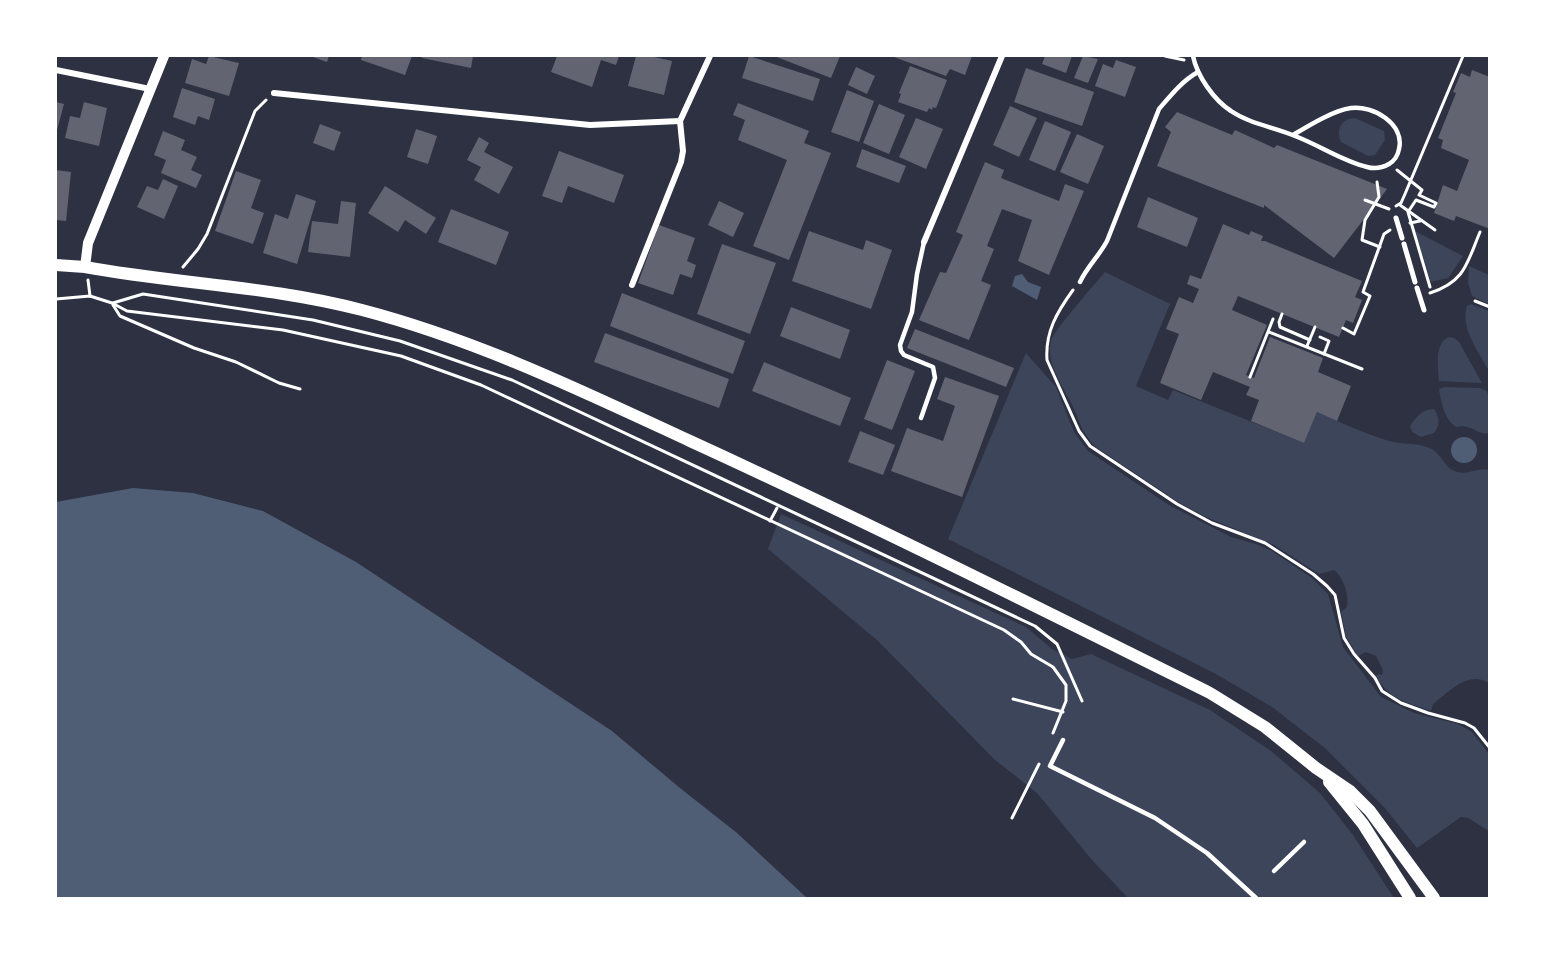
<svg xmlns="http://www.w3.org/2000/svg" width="1545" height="954" viewBox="0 0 1545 954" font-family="'Exo 2',sans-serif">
<rect width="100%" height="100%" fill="#2d3142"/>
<g fill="#3c4559">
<path d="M1355,118L1384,131L1385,140L1375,155L1368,156L1341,142C1336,130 1340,119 1355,118Z"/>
<polygon points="1415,231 1463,256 1448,278 1431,282"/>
<polygon points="1469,266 1489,275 1489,304 1472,296 1468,283"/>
<path d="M1105,272L1170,304L1136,386L1168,400L1173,390L1304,443L1317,412C1340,422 1363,433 1386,440C1399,445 1414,442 1427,447C1442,451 1443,469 1458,472C1469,475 1478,467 1489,470V683C1468,670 1450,691 1433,704L1431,711C1407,702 1390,701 1376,676L1378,674L1382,675L1383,670L1376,656L1366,652L1358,656L1346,637L1341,612L1347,607C1349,595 1344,578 1334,570L1319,574L1274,545L1206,517L1178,502L1097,448C1080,432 1080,420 1070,401C1061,384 1046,361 1051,341C1053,331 1096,283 1105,272Z"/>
<path d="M1471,304L1489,311V371C1479,352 1460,329 1467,306Z"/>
<path d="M1449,337L1454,338L1459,342L1482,383L1439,381C1438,367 1434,343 1449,337Z"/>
<polygon points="1026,353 1056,387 1074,432 1088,451 1169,505 1231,537 1256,544 1272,551 1312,578 1328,594 1343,647 1381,697 1414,713 1458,724 1472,732 1489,754 1489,831 1468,818 1461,817 1417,848 1384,807 1326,749 1272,707 1216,674 948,539"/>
<path d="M1445,387L1480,388L1487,391L1489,398V433C1478,436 1471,423 1456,427C1444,419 1441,403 1439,389Z"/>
<path d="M1434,409C1440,417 1440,426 1434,433L1421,437L1412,432L1410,426C1416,417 1422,409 1434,409Z"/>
<polygon points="781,514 1026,627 1052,649 1072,659 1091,654 1210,710 1271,751 1320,793 1353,835 1394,898 1128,898 1092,860 1037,793 995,760 878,641 768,549"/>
</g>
<g fill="#4f5d75">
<polygon points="1022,274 1028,282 1041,287 1037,300 1012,286 1015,276"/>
<circle cx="1464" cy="450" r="13"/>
<polygon points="133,488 193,493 263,511 356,562 612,731 680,788 737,833 807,898 56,898 56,502"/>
</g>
<g fill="#626471">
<polygon points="209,56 239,63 229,96 185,83 192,59 206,64"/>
<polygon points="310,56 329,56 327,62"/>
<polygon points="362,56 412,56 405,75 361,60"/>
<polygon points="422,56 473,56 471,68 422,58"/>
<polygon points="557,56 619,56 616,65 601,60 592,87 551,72"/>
<polygon points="636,56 650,56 672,61 664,95 628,86"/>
<polygon points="749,56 820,79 813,101 742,78"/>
<polygon points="774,56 840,56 831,78"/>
<polygon points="891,56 972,56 965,75 950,69 946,76"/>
<polygon points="1045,56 1072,56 1066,73 1042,64"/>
<polygon points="1083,56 1098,59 1088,83 1074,78"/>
<polygon points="1116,60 1136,67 1125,97 1095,86 1103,64 1113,68"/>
<polygon points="910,66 947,80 936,108 933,107 932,110 929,108 927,112 898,102 901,94 899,93"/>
<polygon points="856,67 875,76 867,94 848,85"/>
<polygon points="1026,68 1094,92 1082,126 1014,102"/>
<polygon points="1472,70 1490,77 1490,229 1456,216 1454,221 1434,213 1443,185 1457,191 1469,160 1441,148 1443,140 1438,138 1456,93 1453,92 1461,73 1470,77"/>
<polygon points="182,88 215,99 209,120 198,116 195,125 173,117"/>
<polygon points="847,90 874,101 859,142 831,132"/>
<polygon points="56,102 64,104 56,134"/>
<polygon points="84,102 107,108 99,146 65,138 70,116 80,118"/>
<polygon points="738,103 809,131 804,143 831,153 789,260 753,246 787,160 738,140 745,120 733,115"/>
<polygon points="879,104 905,115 889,154 863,143"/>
<polygon points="1010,106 1037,118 1019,157 993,145"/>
<polygon points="1177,112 1232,135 1235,130 1274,148 1277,145 1387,189 1334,258 1264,205 1264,208 1157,166 1171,132 1165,127"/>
<polygon points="916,118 943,129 926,169 899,157"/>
<polygon points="1045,121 1071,132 1055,171 1029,160"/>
<polygon points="320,124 341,132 334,151 313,143"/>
<polygon points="416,129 437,136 428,164 407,157"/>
<polygon points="163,131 185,140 181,150 197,157 191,170 202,175 196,188 161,173 166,160 154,155"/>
<polygon points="1077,134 1104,146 1088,184 1060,172"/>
<polygon points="479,137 489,143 484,152 513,167 499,194 474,180 481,167 467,160"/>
<polygon points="862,149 906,166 899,183 856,167"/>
<polygon points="559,151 624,175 614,203 568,186 562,203 542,196"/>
<polygon points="985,162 1004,170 1001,178 1059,201 1065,184 1084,191 1049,275 1018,261 1032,220 1002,209 987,246 994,249 981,281 991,285 969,340 919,320 940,272 946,273 963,235 956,232"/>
<polygon points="56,170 71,172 66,221 56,220"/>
<polygon points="236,171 261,180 251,208 264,213 253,244 215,231"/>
<polygon points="163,179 178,186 164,219 137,207 147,186 158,190"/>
<polygon points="385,186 436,218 426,234 405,220 398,232 368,213"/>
<polygon points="296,194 316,201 297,264 263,253 275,214 288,219"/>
<polygon points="1148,197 1198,218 1187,247 1137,227"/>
<polygon points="341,201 356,203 350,257 308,252 312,221 338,224"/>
<polygon points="719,201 744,213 733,237 708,225"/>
<polygon points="451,209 509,232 496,265 438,242"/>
<polygon points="1223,224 1249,235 1251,231 1263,236 1261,241 1265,241 1362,281 1355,297 1362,300 1353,323 1346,320 1339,337 1238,296 1232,310 1267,325 1246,375 1254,378 1270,337 1323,358 1318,372 1351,386 1337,421 1317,412 1304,443 1251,421 1259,400 1246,395 1250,387 1213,372 1201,400 1160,383 1179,334 1166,329 1179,297 1193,303 1199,289 1187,284 1190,275 1201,279"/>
<polygon points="659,225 695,238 687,261 696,265 692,278 680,274 673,295 638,283"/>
<polygon points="809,231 863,250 866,240 892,250 871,309 792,281"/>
<polygon points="722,244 776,263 750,334 697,314"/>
<polygon points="622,293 745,341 733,374 610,326"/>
<polygon points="791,307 850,330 840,359 780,336"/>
<polygon points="915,329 1014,368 1006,387 907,348"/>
<polygon points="605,333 729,379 719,408 594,362"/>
<polygon points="887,360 915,371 892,430 864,419"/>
<polygon points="764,362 851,398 840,426 752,391"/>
<polygon points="945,377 999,396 962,497 891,471 907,428 943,441 955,406 937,399"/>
<polygon points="860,431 895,445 883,475 848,462"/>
</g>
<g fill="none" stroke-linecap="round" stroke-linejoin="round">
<g stroke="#fff" stroke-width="3">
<polyline points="1165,56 1184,60"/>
<polyline points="1397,170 1422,190 1419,195 1436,203 1434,207 1416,200 1408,212 1430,287"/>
<polyline points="1377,182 1379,197 1365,220 1362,240 1380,247"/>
<polyline points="1365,200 1389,209"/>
<polyline points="1400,205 1435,230"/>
<polyline points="1396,206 1401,203 1405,194 1463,56"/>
<polyline points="1410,223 1420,221"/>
<polyline points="183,267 198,249 207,234 255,111 266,100"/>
<polyline points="88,280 90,296"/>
<path d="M1073,290C1057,312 1045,332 1047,360L1079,431L1090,446L1177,504L1212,523L1265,543L1313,574L1327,586L1335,595L1344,638L1354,654L1375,678L1382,691L1401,703L1428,713L1465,723L1474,728L1490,748"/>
<path d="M1430,293C1465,282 1467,263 1480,232"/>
<polyline points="56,299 90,296 112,303 127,311 283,330 401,356 481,385 1004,630 1021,642 1031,654 1053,667 1066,685 1066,701 1053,733"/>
<polyline points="1475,301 1490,307"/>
<polyline points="113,303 143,294 313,320 400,341 512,380 1035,626 1057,644 1082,701"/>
<polyline points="113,305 120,316 194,348 236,362 279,383 300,389"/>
<polyline points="1282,314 1279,322 1280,327 1310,340"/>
<polyline points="1343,328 1354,334 1370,296 1363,292 1384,234 1390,230"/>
<polyline points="1269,332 1362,369"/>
<polyline points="1320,337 1329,341 1324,354"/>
<polyline points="1307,346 1315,327"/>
<polyline points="1250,377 1273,319"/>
<polyline points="770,521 777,508"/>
<polyline points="1013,699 1063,712"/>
<polyline points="1012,818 1039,764"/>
</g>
<g stroke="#fff" stroke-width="4.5">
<path d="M1193,56C1197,76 1214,100 1231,111C1250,124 1274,127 1295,136C1319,145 1342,161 1367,167C1374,169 1382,168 1389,164C1394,161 1398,155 1399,149C1405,124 1373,105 1351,108C1334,110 1308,126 1293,135"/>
<path d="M1080,282C1087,267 1099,256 1107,241L1159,109C1171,95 1182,81 1198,72"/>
<polyline points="921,418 935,378 933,367 904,355 901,351 900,345 912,312 917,274 924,242"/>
<polyline points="1063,740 1050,766 1155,818 1207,853 1256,898"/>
<polyline points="1274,871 1304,842"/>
</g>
<g stroke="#fff" stroke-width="5">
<polyline points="1396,218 1402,238"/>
<polyline points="1404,244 1415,282"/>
<polyline points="1417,288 1424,310"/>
</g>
<g stroke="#fff" stroke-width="6">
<polyline points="56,70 150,89"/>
<polyline points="274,93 590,125 680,121"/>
<polyline points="924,242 1002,56"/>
<polyline points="632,285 681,162 683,151 680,121 710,56"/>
</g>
<polyline stroke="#fff" stroke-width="10" points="85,267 88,243 164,56"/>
<g stroke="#fff" stroke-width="12">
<path d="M56,265L85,267C177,284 271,286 362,310C477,340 582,391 690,441C865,521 1037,607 1210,693L1265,727L1316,768L1350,791L1370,811L1434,898"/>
<polyline points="1329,782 1363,824 1410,898"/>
</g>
</g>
<rect width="1545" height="954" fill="none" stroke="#ffffff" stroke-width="114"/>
</svg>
